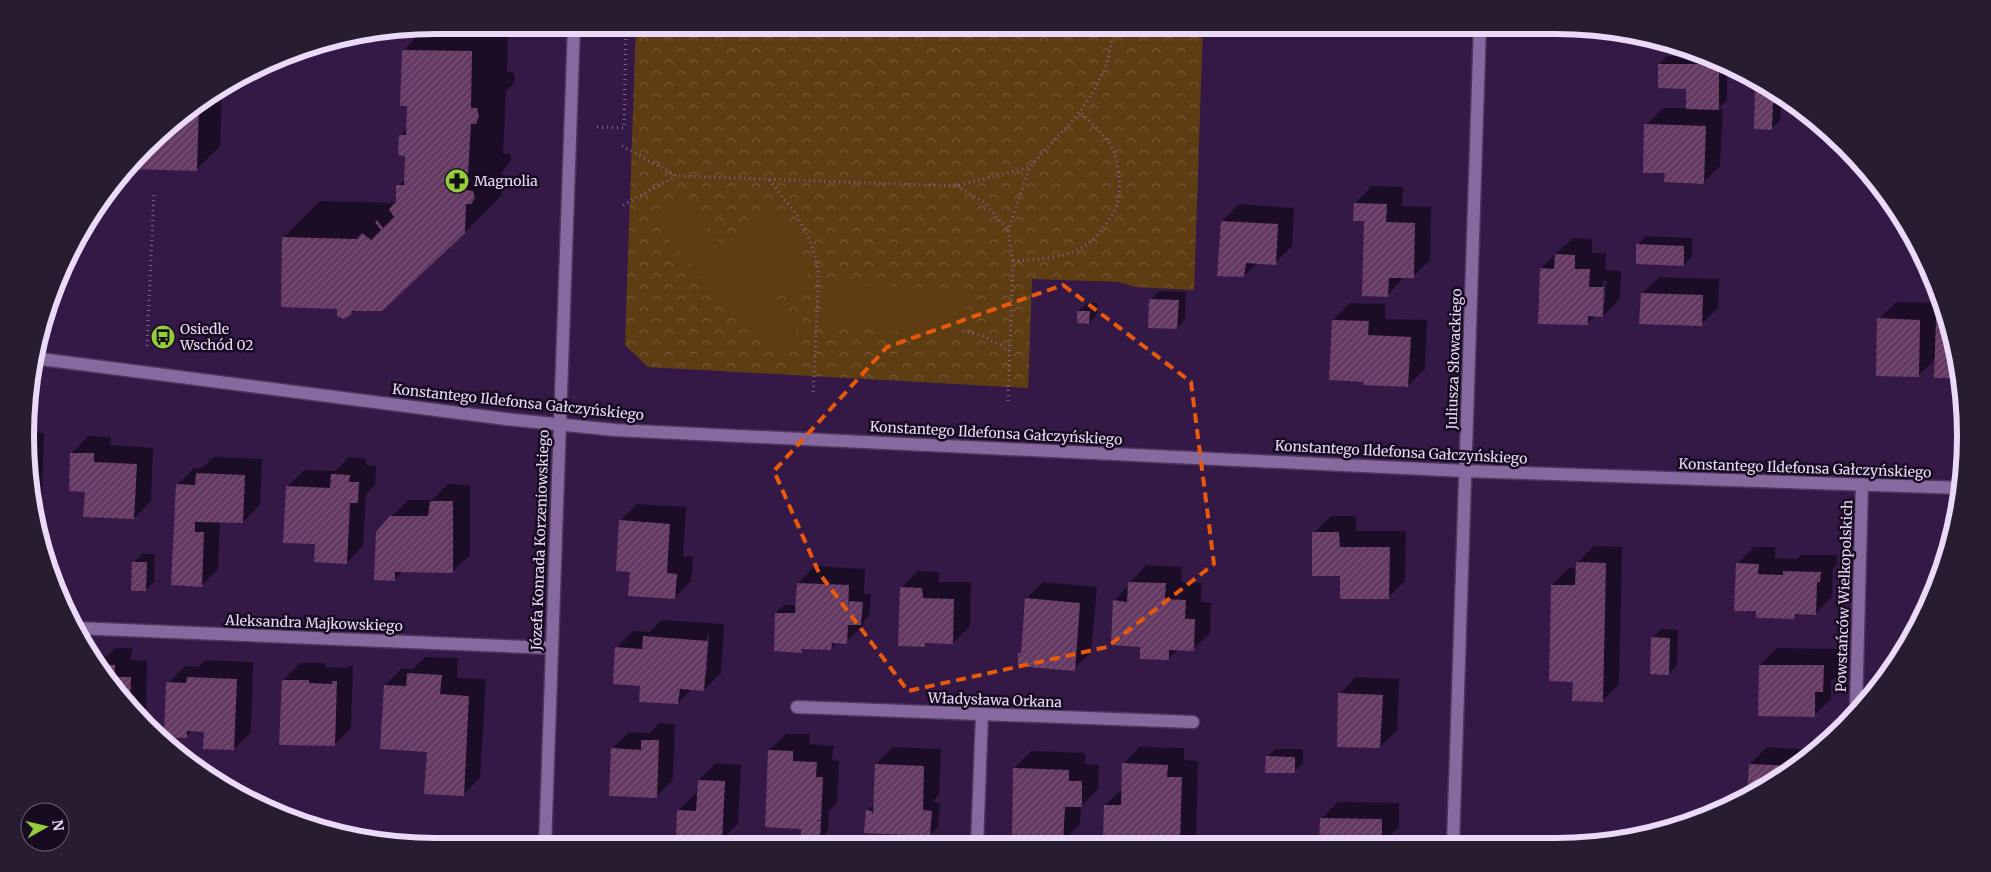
<svg xmlns="http://www.w3.org/2000/svg" width="1991" height="872" viewBox="0 0 1991 872" font-family="Merriweather,serif">
<defs>
<pattern id="park-crowns" width="20" height="18" patternUnits="userSpaceOnUse" patternTransform="scale(1.25)"><rect width="20" height="18" fill="#5f3d13"/><path d="M2 6a3 3 0 1 1 6 0M12 15a3 3 0 1 1 6 0" fill="none" stroke="#765836"/></pattern>
<pattern id="building-hatch" width="6" height="6" patternUnits="userSpaceOnUse" patternTransform="scale(1.25)"><rect width="6" height="6" fill="#633861"/><path d="M-1 1l2-2M0 6l6-6M5 7l2-2" fill="none" stroke="#7a5478"/></pattern>
</defs>
<rect width="100%" height="100%" fill="#341947"/>
<polygon fill="url(#park-crowns)" points="636,25 1203,25 1194,290 1135,287 1119,282 1032,279 1028,388 648,367 625,345"/>
<g fill="#5f3d13">
<path d="M680,201L722,245L776,211C799,233 803,253 809,283L775,298L796,329L797,344L785,352L773,350L763,342L661,231C654,212 659,203 680,201Z"/>
<polygon points="824,284 967,289 966,335 821,327"/>
</g>
<g fill="#0007" fill-rule="evenodd">
<polygon points="436,25 508,25 507,72 513,72 515,79 512,86 506,91 503,154 510,154 511,161 502,172 501,196 464,233 351,314 338,308 283,238 320,201 394,203 397,200 398,186 406,178 406,155 400,136 407,128 408,105 403,51 427,26"/>
<polygon points="1224,25 1271,25 1262,34"/>
<polygon points="1667,56 1708,56 1727,65 1727,100 1718,109 1723,109 1720,166 1704,182 1666,172 1646,125 1663,108 1687,108 1687,87 1659,64"/>
<polygon points="1762,81 1789,101 1781,102 1780,120 1772,129 1756,86"/>
<polygon points="222,86 220,146 196,170 132,168 165,127"/>
<polygon points="1372,186 1403,187 1402,206 1431,207 1430,260 1413,277 1404,277 1387,296 1365,220 1355,203"/>
<polygon points="1239,204 1294,208 1292,246 1275,263 1258,262 1244,276 1222,221"/>
<polygon points="1646,236 1692,238 1692,256 1684,265 1638,245"/>
<path d="M1573,238L1592,239V253H1606L1605,270L1621,271L1620,299L1603,316L1596,315L1587,324L1541,268ZM1603,281H1606L1605,301L1602,304Z"/>
<polygon points="1659,277 1719,279 1718,308 1701,325 1642,294"/>
<polygon points="1159,291 1186,292 1185,320 1177,328 1151,300"/>
<polygon points="1938,293 1952,330 1960,377 1936,358 1918,376 1879,319 1896,302 1938,303"/>
<polygon points="1087,303 1098,303 1097,314 1089,323 1078,311"/>
<polygon points="1350,303 1385,304 1385,319 1427,320 1425,369 1408,386 1365,381 1333,320"/>
<polygon points="25,432 44,433 42,496 32,507"/>
<polygon points="88,436 111,437 110,445 153,448 151,501 134,518 86,490 72,453"/>
<polygon points="214,457 262,459 260,505 243,522 220,521 218,569 201,586 177,485 194,468 202,468"/>
<polygon points="349,457 366,459 366,465 376,466 375,485 366,494 363,546 347,563 316,543 287,487 304,470 335,471"/>
<polygon points="448,484 470,485 470,555 453,571 403,570 394,580 391,517 408,500 432,500"/>
<polygon points="637,504 686,507 683,556 693,557 691,581 674,598 631,571 620,521"/>
<polygon points="1331,516 1356,516 1356,531 1406,531 1405,581 1388,598 1341,575 1314,533"/>
<polygon points="1594,546 1622,547 1619,684 1602,701 1574,681 1552,585 1569,568 1577,568 1578,562"/>
<polygon points="1754,547 1775,547 1775,558 1797,559 1801,555 1837,555 1837,564 1833,568 1832,597 1815,614 1799,613 1795,617 1757,610 1737,564"/>
<polygon points="142,554 155,554 154,582 145,590 134,562"/>
<polygon points="1146,565 1182,567 1181,582 1202,583 1201,602 1211,603 1210,633 1193,649 1178,649 1168,659 1142,645 1114,601"/>
<polygon points="815,566 865,569 864,594 871,594 869,616 863,622 863,626 846,642 838,642 831,649 805,648 802,651 776,613 784,605 797,605 798,583"/>
<polygon points="918,571 939,572 939,582 971,582 970,626 953,643 928,642 924,646 901,588"/>
<polygon points="1043,582 1097,587 1091,652 1074,669 1020,654 1022,651 1026,599"/>
<path d="M661,620L724,624L721,673L704,690L692,689L678,703L642,685L616,648L633,631L650,632ZM707,634H709L707,674H704Z"/>
<polygon points="1661,629 1678,630 1677,665 1669,674 1653,637"/>
<polygon points="115,648 132,648 131,660 147,661 146,721 144,723 127,707 91,657 106,657"/>
<polygon points="1777,648 1840,649 1839,674 1831,681 1831,699 1814,716 1760,665"/>
<polygon points="425,657 458,658 457,678 486,679 480,778 463,795 428,751 385,685 402,668 413,669"/>
<polygon points="205,660 253,662 251,732 234,749 206,730 193,730 186,737 168,683 185,666 199,667"/>
<polygon points="300,663 325,663 325,667 347,668 353,665 351,728 334,745 283,680"/>
<polygon points="1356,677 1399,679 1397,730 1380,747 1340,694"/>
<polygon points="659,723 675,724 673,780 656,797 612,749 629,732 650,733"/>
<polygon points="786,734 810,734 809,744 834,746 832,760 839,761 837,802 827,813 829,813 828,831 819,840 802,830 769,750"/>
<polygon points="893,747 941,749 939,795 932,802 940,803 938,827 930,835 866,832 867,811 875,803 876,764"/>
<polygon points="1140,747 1184,748 1184,760 1198,761 1196,834 1186,845 1112,845 1112,836 1105,805 1122,789 1123,764"/>
<polygon points="1767,747 1817,750 1805,762 1748,795 1750,764"/>
<polygon points="1275,749 1303,749 1303,763 1294,772 1267,757"/>
<polygon points="1031,751 1085,753 1085,764 1099,765 1098,789 1081,806 1080,824 1063,841 1014,768"/>
<polygon points="716,763 741,765 738,824 722,840 692,839 692,846 613,846 623,837 677,839 678,811 695,794 698,794 699,780"/>
<polygon points="1338,802 1399,803 1399,827 1391,835 1391,844 1321,844 1321,819"/>
</g>
<g fill="url(#building-hatch)">
<polygon points="1223,25 1263,25 1263,35 1224,37"/>
<polygon points="1543,25 1555,25 1606,33 1606,36 1542,34"/>
<polygon points="402,50 472,51 471,108 477,108 479,116 476,124 471,124 467,190 473,191 475,198 471,204 466,204 465,233 382,311 352,311 351,315 344,319 337,316 337,309 281,307 282,237 357,239 362,233 371,240 381,230 375,222 377,220 383,228 394,217 389,209 396,202 396,185 404,185 405,156 398,155 399,135 406,135 407,106 400,106"/>
<polygon points="1658,64 1719,64 1719,110 1686,109 1686,89 1658,88"/>
<polygon points="1755,85 1768,85 1788,100 1788,103 1773,103 1772,130 1754,129"/>
<polygon points="199,103 197,171 131,169 165,127"/>
<polygon points="1644,124 1706,126 1704,184 1664,182 1665,173 1643,173"/>
<polygon points="1354,203 1387,204 1386,222 1415,223 1414,278 1389,278 1388,297 1362,296 1364,221 1353,221"/>
<polygon points="1221,221 1278,224 1276,265 1246,263 1244,277 1217,276"/>
<polygon points="1636,244 1684,246 1684,266 1636,264"/>
<polygon points="1555,254 1575,255 1575,269 1590,269 1589,287 1604,287 1603,317 1588,316 1588,325 1538,324 1540,268 1554,269"/>
<polygon points="1937,290 1952,330 1960,378 1934,378"/>
<polygon points="1641,293 1703,295 1702,326 1639,324"/>
<polygon points="1149,299 1179,300 1177,329 1148,328"/>
<polygon points="1077,311 1090,311 1089,324 1077,323"/>
<polygon points="1877,318 1920,320 1919,377 1876,376"/>
<polygon points="1332,320 1369,321 1368,335 1411,337 1408,387 1363,385 1364,382 1329,380"/>
<polygon points="70,453 94,453 94,462 137,464 134,519 83,517 85,492 69,491"/>
<polygon points="196,473 245,475 243,523 195,522 195,532 204,532 202,587 171,585 176,484 195,485"/>
<polygon points="331,474 350,475 349,482 359,482 358,503 350,503 347,564 314,562 315,544 283,543 286,486 330,488"/>
<polygon points="430,501 453,501 453,573 395,572 395,581 374,580 376,532 390,516 428,516"/>
<polygon points="619,520 670,524 667,573 677,574 675,599 628,596 630,572 616,571"/>
<polygon points="1312,532 1339,532 1340,547 1390,547 1389,599 1340,599 1340,576 1312,576"/>
<polygon points="132,562 147,562 146,591 131,591"/>
<polygon points="1576,562 1606,563 1603,702 1572,701 1573,682 1549,681 1551,585 1575,585"/>
<polygon points="1736,563 1759,564 1758,574 1783,575 1783,571 1821,572 1820,582 1817,582 1816,615 1795,614 1795,619 1756,618 1756,611 1734,611"/>
<polygon points="1128,582 1166,583 1165,599 1186,600 1185,619 1195,619 1194,651 1169,650 1169,660 1140,659 1140,647 1111,645 1113,600 1127,602"/>
<polygon points="797,583 849,585 848,617 849,601 863,602 861,625 848,625 847,644 832,643 831,650 802,649 802,653 774,651 775,613 795,613"/>
<polygon points="900,587 922,588 923,598 954,599 953,644 925,643 925,647 898,646"/>
<polygon points="1025,598 1080,603 1075,671 1018,666 1018,653 1021,653"/>
<polygon points="643,636 708,641 704,691 680,689 678,704 639,702 640,686 613,684 615,647 642,649"/>
<polygon points="1651,637 1670,638 1669,675 1650,674"/>
<polygon points="96,664 115,665 115,677 131,677 130,710"/>
<polygon points="1759,665 1824,665 1823,692 1815,692 1815,717 1758,716"/>
<polygon points="407,673 442,675 440,694 469,696 464,796 424,794 427,752 380,749 384,685 406,686"/>
<polygon points="187,677 237,679 234,750 203,749 204,732 187,731 187,738 164,737 166,682 186,683"/>
<polygon points="282,680 309,680 309,683 332,684 332,681 337,681 335,746 279,745"/>
<polygon points="1338,693 1383,695 1380,748 1337,747"/>
<polygon points="641,740 659,740 657,798 609,796 611,748 641,750"/>
<polygon points="768,750 793,751 793,761 817,762 816,777 823,777 821,820 816,820 821,821 820,841 801,840 801,829 765,827"/>
<polygon points="1266,756 1295,757 1295,773 1265,773"/>
<polygon points="1122,763 1168,765 1167,777 1182,777 1180,845 1110,845 1111,837 1103,837 1104,805 1121,805"/>
<polygon points="875,764 924,766 923,814 923,810 932,811 930,836 864,833 866,810 872,811 873,815"/>
<polygon points="1749,764 1798,766 1747,796"/>
<polygon points="1013,768 1069,770 1069,781 1082,781 1082,807 1065,807 1063,842 1012,840"/>
<polygon points="698,780 725,781 722,842 676,839 677,810 696,811"/>
<polygon points="1320,818 1382,819 1382,844 1319,844"/>
</g>
<g fill="none" stroke-linecap="round" stroke-linejoin="round">
<defs>
<g id="minor">
<polyline points="33,358 506,419 615,430 1465,471 1962,488"/>
<polyline points="75,628 551,648"/>
<polyline points="797,707 1193,722"/>
<polyline points="1856,708 1862,484"/>
<polyline points="1453,844 1480,25"/>
<polyline points="977,845 982,714"/>
<polyline points="545,847 574,25"/>
</g>
</defs>
<use href="#minor" stroke="#4d355d" stroke-width="15"/>
<g stroke="#7d668e" stroke-width="3" stroke-dasharray="1 4" stroke-linecap="butt">
<polyline points="597,127 624,128 626,25"/>
<polyline points="622,146 677,176 956,186 1030,167"/>
<polyline points="769,180 797,215 812,245 818,269 818,292 813,395"/>
<polyline points="957,186 985,203 1008,230"/>
<polyline points="623,205 676,176"/>
<path d="M1013,261C1036,259 1063,259 1083,247C1096,239 1114,217 1118,202C1121,187 1119,164 1113,150C1106,135 1091,123 1080,112"/>
<polyline points="963,331 986,337 1009,351"/>
<polyline points="147,346 154,194"/>
<polyline points="1008,401 1013,261 1008,231 1030,167 1080,112 1092,94 1107,64 1115,25"/>
</g>
<use href="#minor" stroke="#866a9f" stroke-width="12"/>
</g>
<path fill="none" stroke="#e8590c" stroke-width="4" stroke-dasharray="10 6" stroke-linejoin="round" d="M1063,285L1191,382L1214,564L1107,647L908,691L819,573L774,471L887,347Z"/>
<defs>
<symbol id="pharmacy-disc" viewBox="-11 -11 22 22"><circle r="9.5" fill="#94cc3c" stroke="#160b1f"/><path d="M-2-6h4v4h4v4h-4v4h-4v-4h-4v-4h4Z" fill="#111"/></symbol>
<symbol id="bus-disc" viewBox="-11 -11 22 22"><circle r="9.5" fill="#94cc3c" stroke="#160b1f"/><path d="M-5-6H5V4H4V6H2V4H-2V6H-4V4H-5ZM-3.5-4V0h7V-4ZM-3.5 1.2v1.5H-2V1.2ZM2 1.2v1.5H3.5V1.2Z" fill="#111"/></symbol>
</defs>
<g fill-rule="evenodd">
<use href="#pharmacy-disc" x="443" y="167" width="28" height="28"/>
<use href="#bus-disc" x="149" y="323" width="28" height="28"/>
</g>
<g text-anchor="middle" dominant-baseline="central" stroke-width="5" stroke-linejoin="round" paint-order="stroke">
<g font-size="14" fill="#eadaf8" stroke="#160b1f" text-anchor="start">
<text x="474" y="181">Magnolia</text>
<text x="180" y="329">Osiedle<tspan x="180" dy="16">Wschód 02</tspan></text>
</g>
<g font-size="14" fill="#eadaf8" stroke="#160b1f">
<text transform="translate(1454 359) rotate(-88)">Juliusza Słowackiego</text>
<text transform="translate(518 402) rotate(6)">Konstantego Ildefonsa Gałczyńskiego</text>
<text transform="translate(996 433) rotate(3)">Konstantego Ildefonsa Gałczyńskiego</text>
<text transform="translate(1401 452) rotate(3)">Konstantego Ildefonsa Gałczyńskiego</text>
<text transform="translate(1805 468) rotate(2)">Konstantego Ildefonsa Gałczyńskiego</text>
<text transform="translate(540 540) rotate(-88)">Józefa Konrada Korzeniowskiego</text>
<text transform="translate(1844 596) rotate(-88)">Powstańców Wielkopolskich</text>
<text transform="translate(314 623) rotate(2)">Aleksandra Majkowskiego</text>
<text transform="translate(995 700) rotate(2)">Władysława Orkana</text>
</g>
</g>
<path d="M0 0H1991V872H0ZM436 34H1555A402 402 0 0 1 1957 436V436A402 402 0 0 1 1555 838H436A402 402 0 0 1 34 436V436A402 402 0 0 1 436 34Z" fill="#271c30" fill-rule="evenodd"/>
<path fill="none" stroke="#eadaf8" stroke-width="6" d="M436 34H1555A402 402 0 0 1 1957 436V436A402 402 0 0 1 1555 838H436A402 402 0 0 1 34 436V436A402 402 0 0 1 436 34Z"/>
<g transform="translate(45 827) rotate(82)"><circle r="24" fill="#160b1f" stroke="#6b5e76"/>
<path d="M0-4L9 19L0 12L-9 19Z" fill="#94cc3c"/>
<text y="-8" font-size="14" font-weight="bold" text-anchor="middle" fill="#eadaf8">N</text>
</g>
</svg>
